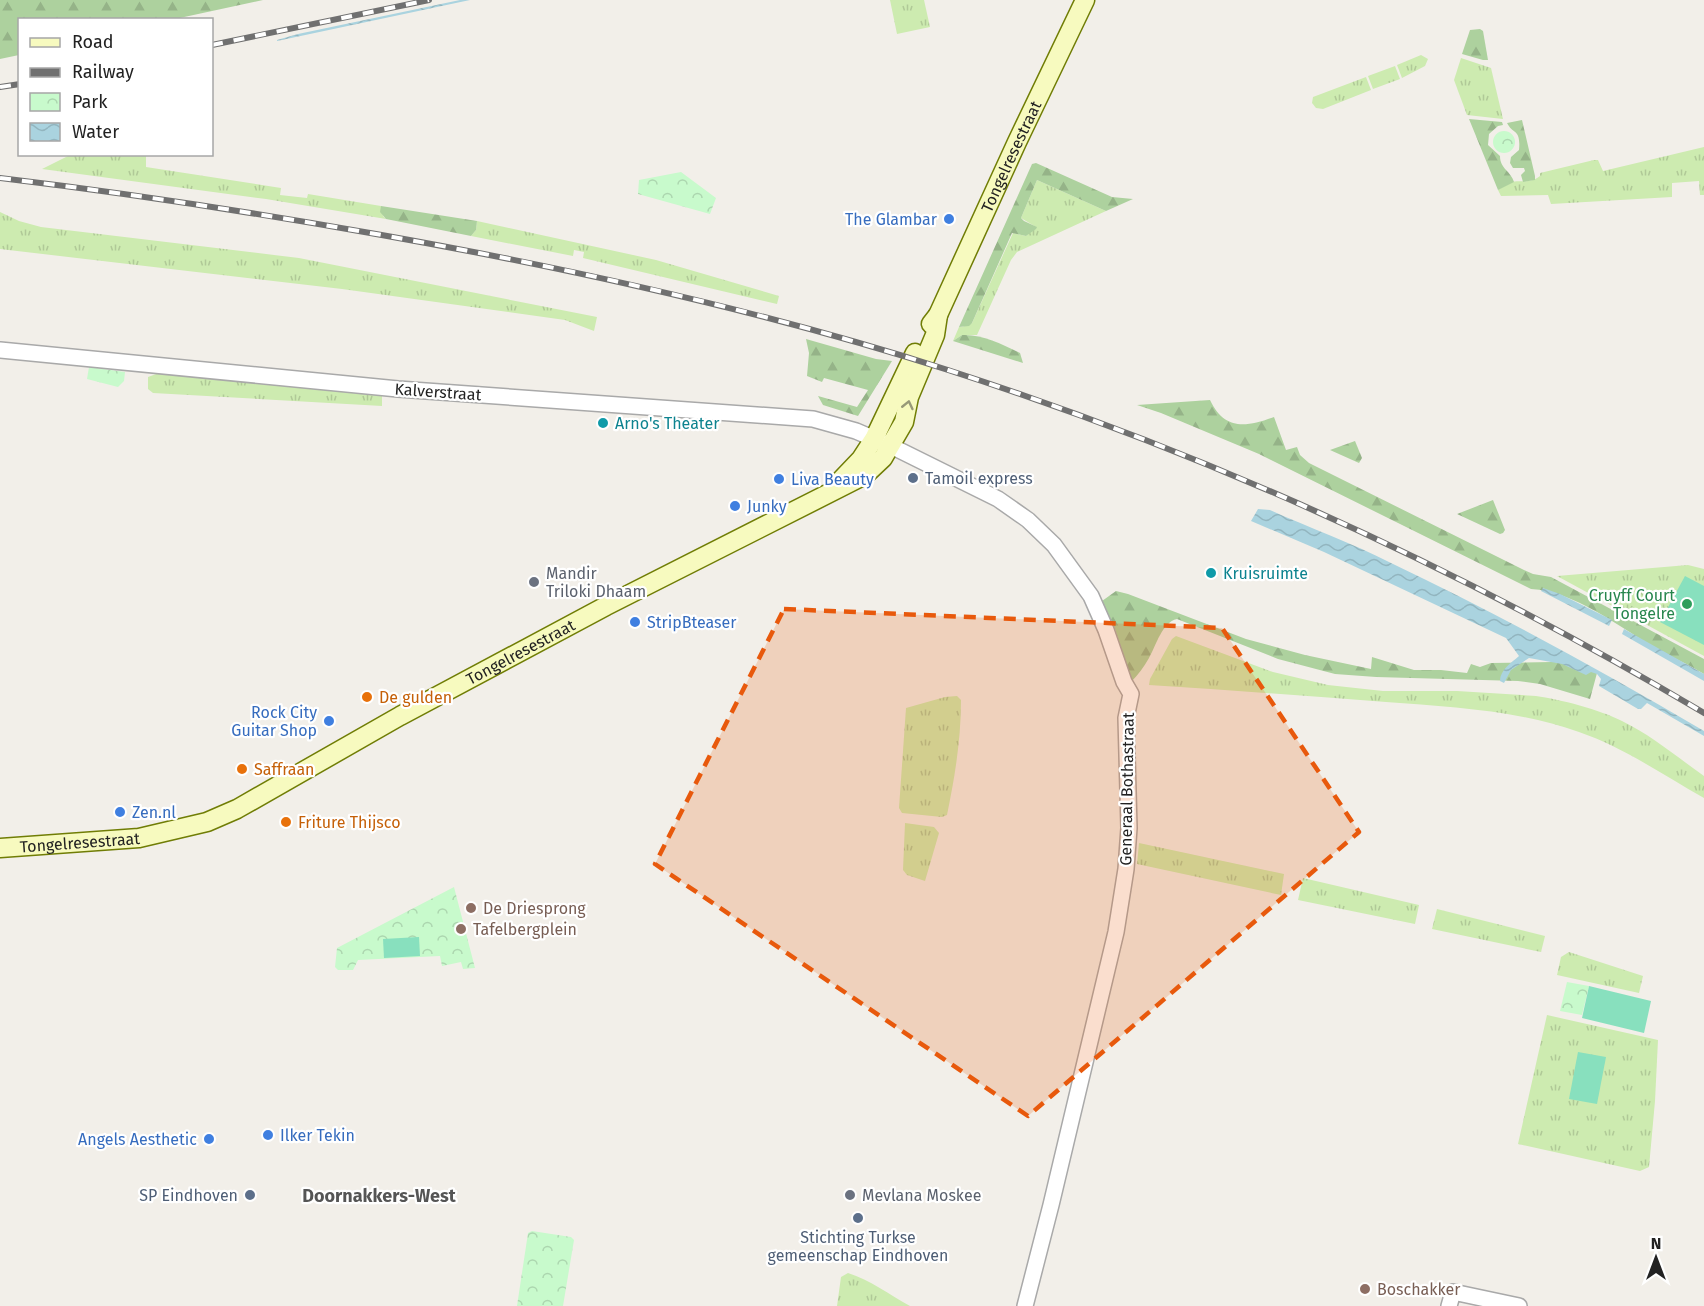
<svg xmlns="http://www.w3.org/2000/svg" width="1704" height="1306" viewBox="0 0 1704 1306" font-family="'Fira Sans',sans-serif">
<defs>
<pattern id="grass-tufts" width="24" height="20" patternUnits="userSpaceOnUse" patternTransform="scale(1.5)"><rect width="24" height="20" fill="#cdebb0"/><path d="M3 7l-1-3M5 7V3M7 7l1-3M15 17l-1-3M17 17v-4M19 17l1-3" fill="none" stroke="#b0c997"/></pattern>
<pattern id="forest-firs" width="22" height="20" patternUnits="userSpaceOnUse" patternTransform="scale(1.5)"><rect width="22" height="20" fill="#add19e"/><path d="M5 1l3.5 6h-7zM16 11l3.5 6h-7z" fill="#95b388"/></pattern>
<pattern id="park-crowns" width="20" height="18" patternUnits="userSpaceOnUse" patternTransform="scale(1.5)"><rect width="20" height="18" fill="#c8facc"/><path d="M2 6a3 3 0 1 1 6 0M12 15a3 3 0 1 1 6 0" fill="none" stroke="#acd6af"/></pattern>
<pattern id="water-waves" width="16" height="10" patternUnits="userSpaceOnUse" patternTransform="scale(1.5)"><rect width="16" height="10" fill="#aad3df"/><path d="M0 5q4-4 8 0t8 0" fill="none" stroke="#92b5bf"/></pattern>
</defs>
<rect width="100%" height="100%" fill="#f2efe9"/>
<g fill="url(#grass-tufts)">
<polygon points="890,0 924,0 930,27 897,34"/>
<polygon points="1421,55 1428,59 1425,66 1402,78 1397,65"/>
<polygon points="1461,58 1491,68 1503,119 1467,115 1454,80"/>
<polygon points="1395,66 1400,79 1373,89 1368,76"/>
<polygon points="1366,77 1371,90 1323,109 1316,108 1312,103 1313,97"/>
<path d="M1704,147V195H1700L1699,181L1672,183V197L1551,204L1548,195L1501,196L1498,190C1502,187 1506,183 1512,182C1522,180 1530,184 1540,176V173L1594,160H1598L1603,171Z"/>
<polygon points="70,155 146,155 146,167 281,188 280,195 307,198 308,194 381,206 383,216 386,219 266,199 42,169"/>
<polygon points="1037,180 1106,211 1017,252 1011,260 977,335 962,335 953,341 959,327 962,327 972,323 1013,233 1026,236 1036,227 1021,218"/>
<polygon points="0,212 19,221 41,227 299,258 597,317 594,331 565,320 342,289 0,249"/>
<polygon points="477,221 656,260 779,296 777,304 583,258 584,252 574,250 573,256 471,236 476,230"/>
<polygon points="159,373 382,396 382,406 153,393 148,389 148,377"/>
<polygon points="1688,565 1704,569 1704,656 1557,576"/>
<path d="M1176,636L1273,672L1328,685L1383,691H1457L1536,696C1559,699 1601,710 1622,721C1651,735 1677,757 1704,776V798C1663,775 1623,747 1579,732C1518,710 1450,707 1386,702C1307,696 1228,690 1149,685L1150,679L1172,639Z"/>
<path d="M957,696L961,700C961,739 955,776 947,815L942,817L902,813L899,808L906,708L945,697Z"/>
<polygon points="905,823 934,827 939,833 925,881 907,875 903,870"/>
<polygon points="1139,843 1284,874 1281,895 1137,864"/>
<polygon points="1303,878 1419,905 1415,924 1298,900"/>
<polygon points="1437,909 1545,936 1541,952 1432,929"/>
<polygon points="1569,952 1643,976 1639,993 1557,975 1561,957"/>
<polygon points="1547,1015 1658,1040 1655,1101 1649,1167 1640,1171 1518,1144"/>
<path d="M848,1273C870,1280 890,1295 910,1306H837L841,1277Z"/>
</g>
<g fill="url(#forest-firs)">
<polygon points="0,0 263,0 175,19 20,20 19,55 0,59"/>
<polygon points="1480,29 1483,31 1488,60 1483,60 1462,54 1470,30"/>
<path d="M1469,119L1502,122L1503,125L1498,126L1489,134L1488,145L1500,156C1500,169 1511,171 1514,182L1498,190Z"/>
<path d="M1522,120L1535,176V180L1523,182L1521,175L1525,171L1524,168H1513L1510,163L1511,157L1519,150C1521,128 1513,135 1507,123Z"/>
<polygon points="1036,163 1112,197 1133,199 1106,211 1037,180 1021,218 1024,221 1037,227 1036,229 1026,236 1012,233 972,323 969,326 959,327 1032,164"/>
<polygon points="381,206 477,221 476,230 471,236 386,219 380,212"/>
<path d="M962,335C982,334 1002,344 1020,353L1023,363L953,341Z"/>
<polygon points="806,339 876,359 892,361 858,416 823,405 818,396 857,407 868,390 824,378 822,382 807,376 809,353"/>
<path d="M1210,400C1225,431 1246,427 1274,417L1286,450L1297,447L1300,455L1309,463L1524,570L1533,574L1551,577L1704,659V674C1688,664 1671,657 1655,648C1618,626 1574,591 1531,589L1259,454L1161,413L1137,405Z"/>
<polygon points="1355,441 1362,458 1359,463 1330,450"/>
<polygon points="1493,500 1505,530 1503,533 1500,534 1457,514"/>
<path d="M1116,591L1128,594L1246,639L1305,655L1371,669L1372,657L1414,670H1441L1467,673L1471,664L1480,667L1491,663L1552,662L1565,655L1597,673L1590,699L1540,684L1518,681L1376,677L1335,674L1278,659L1177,619C1162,622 1156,646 1149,658C1144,667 1138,675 1131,682L1115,629L1102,601Z"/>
</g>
<g fill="url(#park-crowns)">
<circle cx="1504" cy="142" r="11"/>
<polygon points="681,172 716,198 710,214 638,194 639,180"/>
<polygon points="89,367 125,372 124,381 118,387 87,379"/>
<polygon points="454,887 475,968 463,969 461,962 442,966 440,956 358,960 353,970 338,970 335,967 337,948"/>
<polygon points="1567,982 1589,986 1582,1015 1560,1011"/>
<polygon points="532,1231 571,1237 574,1240 563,1306 517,1306 528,1233"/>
</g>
<g fill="#88e0be">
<polygon points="1685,576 1704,586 1704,645 1660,622"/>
<polygon points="419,937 420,956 384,958 383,939"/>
<polygon points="1589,986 1651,1001 1644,1033 1582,1018"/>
<polygon points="1578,1052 1606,1057 1597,1104 1569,1099"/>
</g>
<g fill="url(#water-waves)">
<polygon points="460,0 470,0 277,41 277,40 298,34"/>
<path d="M1258,509L1270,510C1310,528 1352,543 1391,563C1498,614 1602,671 1704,731V736L1647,703L1641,709H1638L1599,686L1601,679L1597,674L1591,672L1586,675L1562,664L1529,658L1511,670L1504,683L1500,681C1500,670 1511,663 1519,656L1506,638L1324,552L1251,521Z"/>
<polygon points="1543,588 1560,594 1612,620 1609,626 1541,591"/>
<polygon points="1624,629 1704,674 1704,681 1622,634"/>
</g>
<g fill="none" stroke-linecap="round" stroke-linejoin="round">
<defs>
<g id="tertiary">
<polyline points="0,350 398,389 813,419 856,431 891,446 998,499 1028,520 1054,545 1091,596 1106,630 1124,682 1131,694 1126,718 1129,828 1126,869 1116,932 1051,1205 1025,1306"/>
<polyline points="1449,1306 1453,1292 1519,1306"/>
</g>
<g id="secondary">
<path id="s1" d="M931,324L938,315L1017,142L1085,0"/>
<polyline points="840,481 861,459 874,439 915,353"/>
<path id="s2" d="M0,848L139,838L207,822L237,809L400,716L606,606L865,475L883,458L904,422L909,397L935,335L938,315"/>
</g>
</defs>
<use href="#tertiary" stroke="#a9a9a9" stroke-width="18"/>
<use href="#secondary" stroke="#707d05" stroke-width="21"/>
<use href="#tertiary" stroke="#fff" stroke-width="15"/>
<use href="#secondary" stroke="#f7fabf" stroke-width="18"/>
<defs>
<g id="rail">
<polyline points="212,45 429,0"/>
<polyline points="0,87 20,84"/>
<path d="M0,178C126,193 251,212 376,234C569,268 761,310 948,370C1212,455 1465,571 1704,713"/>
</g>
</defs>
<use href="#rail" stroke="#707070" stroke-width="6"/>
<use href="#rail" stroke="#fff" stroke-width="4" stroke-dasharray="11" stroke-linecap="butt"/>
</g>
<defs><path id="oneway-chevron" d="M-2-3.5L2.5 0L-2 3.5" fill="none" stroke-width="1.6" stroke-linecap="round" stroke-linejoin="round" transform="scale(1.5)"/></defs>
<use stroke="#979978" href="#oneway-chevron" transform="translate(908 405) rotate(-77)"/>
<path fill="#e8590c" fill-opacity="0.2" stroke="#e8590c" stroke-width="4.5" stroke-dasharray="12 8" stroke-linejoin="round" d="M784,609L1222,628L1359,832L1028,1116L655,864Z"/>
<g fill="#3f7fe0" stroke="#fff" stroke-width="2">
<circle cx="949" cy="219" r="6"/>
<circle cx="779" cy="479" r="6"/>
<circle cx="735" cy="506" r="6"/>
<circle cx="635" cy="622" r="6"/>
<circle cx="329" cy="721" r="6"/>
<circle cx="120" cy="812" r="6"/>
<circle cx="268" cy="1135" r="6"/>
<circle cx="209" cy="1139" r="6"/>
</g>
<g fill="#0f9aa8" stroke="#fff" stroke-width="2">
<circle cx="603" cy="423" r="6"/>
<circle cx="1211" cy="573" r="6"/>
</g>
<g fill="#5c6f8a" stroke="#fff" stroke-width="2">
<circle cx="913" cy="478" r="6"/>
<circle cx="250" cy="1195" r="6"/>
<circle cx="858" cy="1218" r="6"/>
</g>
<g fill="#6b7280" stroke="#fff" stroke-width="2">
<circle cx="534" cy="582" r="6"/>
<circle cx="850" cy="1195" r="6"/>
</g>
<circle fill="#2e9e5b" stroke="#fff" stroke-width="2" cx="1687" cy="604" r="6"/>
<g fill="#e8710a" stroke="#fff" stroke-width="2">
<circle cx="367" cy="697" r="6"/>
<circle cx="242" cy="769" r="6"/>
<circle cx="286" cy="822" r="6"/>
</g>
<g fill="#8d6e63" stroke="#fff" stroke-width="2">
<circle cx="471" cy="908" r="6"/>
<circle cx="461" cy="929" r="6"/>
<circle cx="1365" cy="1289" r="6"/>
</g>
<g text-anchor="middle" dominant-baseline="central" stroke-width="4.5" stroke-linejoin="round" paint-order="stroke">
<g font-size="16" fill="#222" stroke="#fff">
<text stroke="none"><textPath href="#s1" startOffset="186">Tongelresestraat</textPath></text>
<text transform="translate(438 392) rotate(4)">Kalverstraat</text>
<text stroke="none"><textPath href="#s2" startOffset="566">Tongelresestraat</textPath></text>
<text transform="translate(1127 789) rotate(-89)">Generaal Bothastraat</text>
<text stroke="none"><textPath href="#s2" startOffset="80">Tongelresestraat</textPath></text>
</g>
<g font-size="16" fill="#366cbe" stroke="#fff" text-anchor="start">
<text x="937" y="219" text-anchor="end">The Glambar</text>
<text x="791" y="479">Liva Beauty</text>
<text x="747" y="506">Junky</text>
<text x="647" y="622">StripBteaser</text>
<text x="317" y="712" text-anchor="end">Rock City<tspan x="317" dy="18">Guitar Shop</tspan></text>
<text x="132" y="812">Zen.nl</text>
<text x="280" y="1135">Ilker Tekin</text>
<text x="197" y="1139" text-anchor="end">Angels Aesthetic</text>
</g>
<g font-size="16" fill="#0d838f" stroke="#fff" text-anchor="start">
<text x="615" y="423">Arno's Theater</text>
<text x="1223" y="573">Kruisruimte</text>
</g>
<g font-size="16" fill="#4e5e75" stroke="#fff" text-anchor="start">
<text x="925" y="478">Tamoil express</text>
<text x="238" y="1195" text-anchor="end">SP Eindhoven</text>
<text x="858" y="1237" text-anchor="middle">Stichting Turkse<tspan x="858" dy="18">gemeenschap Eindhoven</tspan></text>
</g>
<g font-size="16" fill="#5b616d" stroke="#fff" text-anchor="start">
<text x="546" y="573">Mandir<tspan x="546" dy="18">Triloki Dhaam</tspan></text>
<text x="862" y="1195">Mevlana Moskee</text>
</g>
<g font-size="16" fill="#27864d" stroke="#fff" text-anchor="end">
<text x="1675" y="595">Cruyff Court<tspan x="1675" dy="18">Tongelre</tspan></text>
</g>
<g font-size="16" fill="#c56008" stroke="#fff" text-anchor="start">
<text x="379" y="697">De gulden</text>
<text x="254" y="769">Saffraan</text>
<text x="298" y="822">Friture Thijsco</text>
</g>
<g font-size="16" fill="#785e54" stroke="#fff" text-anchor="start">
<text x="483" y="908">De Driesprong</text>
<text x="473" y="929">Tafelbergplein</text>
<text x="1377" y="1289">Boschakker</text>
</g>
<g font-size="18" font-weight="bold" fill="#555" stroke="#fff">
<text x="379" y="1196">Doornakkers-West</text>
</g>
</g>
<rect x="18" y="18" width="195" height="138" fill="#ffffff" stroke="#a7a7a7" stroke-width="1.5"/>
<rect x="30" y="38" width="30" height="9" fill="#f7fabf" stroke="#a7a7a7" stroke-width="1.5"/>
<text x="72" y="48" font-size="18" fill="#222222">Road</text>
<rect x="30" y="68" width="30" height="9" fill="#707070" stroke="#a7a7a7" stroke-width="1.5"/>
<text x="72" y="78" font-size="18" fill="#222222">Railway</text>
<rect x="30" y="93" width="30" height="18" fill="url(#park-crowns)" stroke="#a7a7a7" stroke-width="1.5"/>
<text x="72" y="108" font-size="18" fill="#222222">Park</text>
<rect x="30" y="123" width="30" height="18" fill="url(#water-waves)" stroke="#a7a7a7" stroke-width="1.5"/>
<text x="72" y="138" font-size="18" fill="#222222">Water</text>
<g transform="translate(1656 1258)" stroke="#ffffff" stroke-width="4.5" paint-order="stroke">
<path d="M0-4.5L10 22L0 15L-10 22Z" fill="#222222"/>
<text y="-9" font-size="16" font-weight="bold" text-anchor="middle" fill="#222222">N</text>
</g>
</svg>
